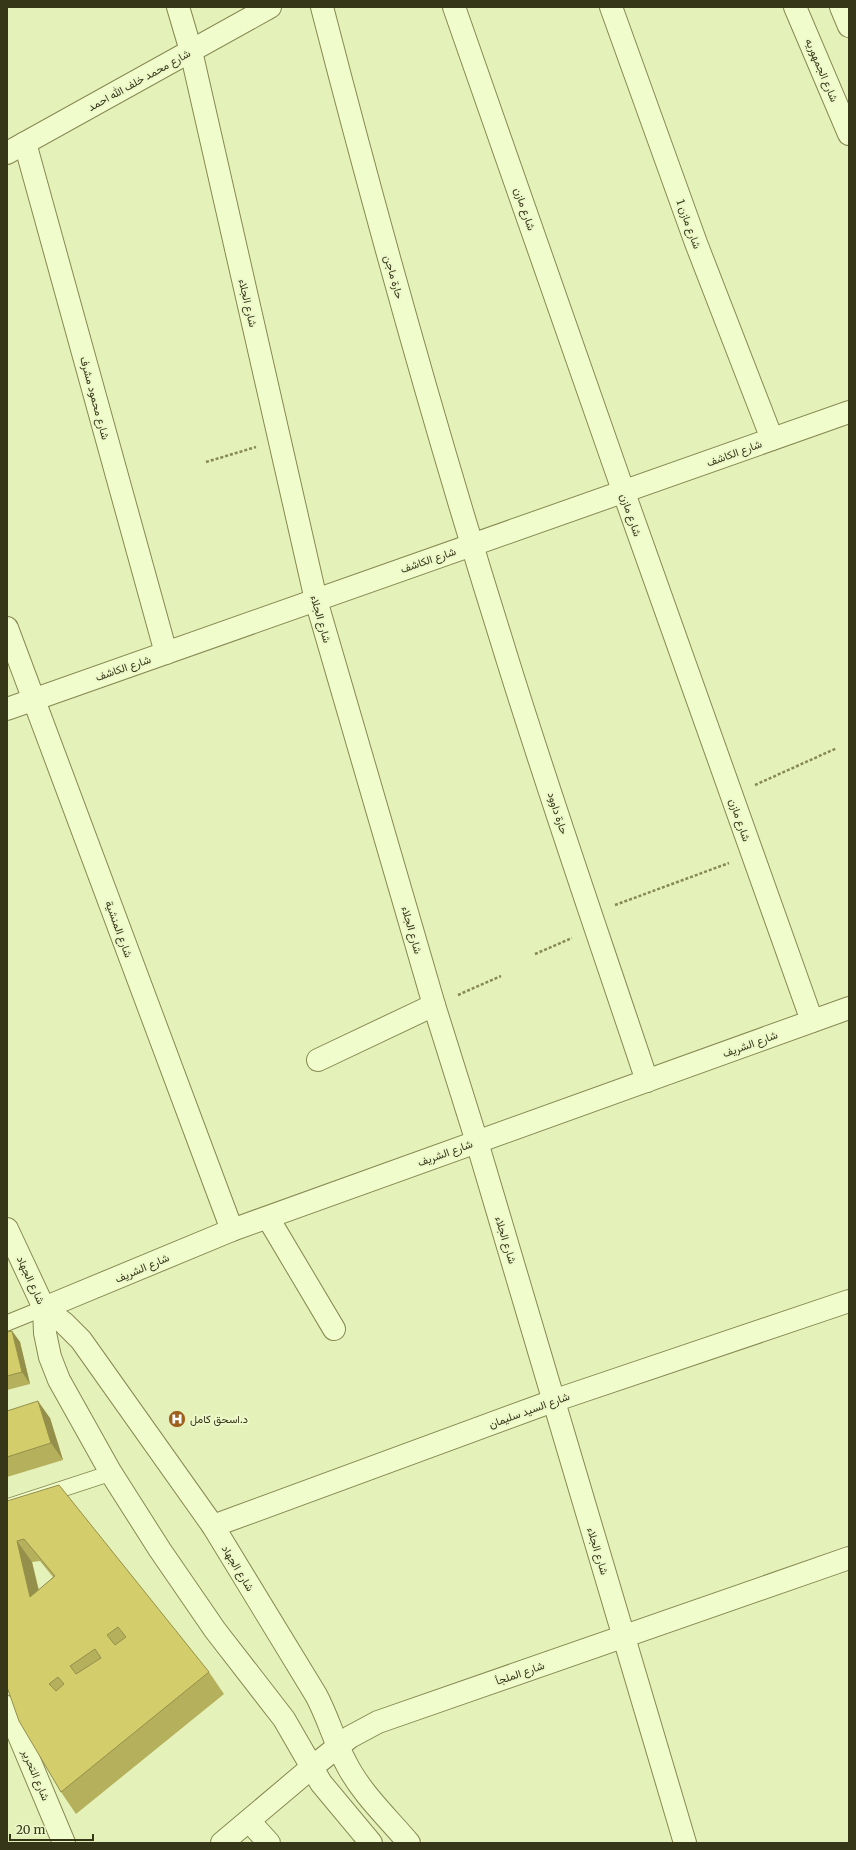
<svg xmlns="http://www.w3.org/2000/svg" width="856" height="1850" viewBox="0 0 856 1850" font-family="Merriweather,Vazirmatn,serif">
<rect width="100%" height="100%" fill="#e4f1b9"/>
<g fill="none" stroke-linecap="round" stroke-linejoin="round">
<defs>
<g id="service">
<polyline points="7,1323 44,1308"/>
<polyline points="7,1507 111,1473"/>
</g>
<g id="minor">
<polyline points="178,7 191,51 316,600 434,1005 477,1142 685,1843"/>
<path d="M322,7C377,220 436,432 502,642C547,789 598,934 647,1081"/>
<polyline points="454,7 624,493 812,1021"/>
<polyline points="611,7 696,243 772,439"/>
<polyline points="25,143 166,653"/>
<polyline points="7,153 270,7"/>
<polyline points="7,628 232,1230"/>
<polyline points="7,709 849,412"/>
<polyline points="318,1060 434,1005"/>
<polyline points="268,1218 334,1329"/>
<polyline points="7,1229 44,1308 45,1333 50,1357 59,1380 111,1473 160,1550 215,1630 284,1719 321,1783 371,1843"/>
<polyline points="44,1308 232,1230 849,1008"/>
<path d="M44,1308L64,1323L81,1340L213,1526L316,1695C328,1717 334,1741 346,1763C361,1793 388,1818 409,1843"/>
<polyline points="213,1526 553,1401 849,1301"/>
<polyline points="7,1707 64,1843"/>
<polyline points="249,1821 269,1843"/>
<polyline points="222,1843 311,1768 350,1737 378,1722 849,1558"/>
</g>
<g id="tertiary">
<polyline points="795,7 849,134"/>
<polyline points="841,7 849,26"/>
</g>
</defs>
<use href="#service" stroke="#868952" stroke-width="17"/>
<use href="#minor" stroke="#868952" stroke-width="24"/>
<use href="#tertiary" stroke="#868952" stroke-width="24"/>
<g stroke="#868952" stroke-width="2.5" stroke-dasharray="3 2" stroke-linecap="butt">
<polyline points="206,462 256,447"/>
<polyline points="755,785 837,748"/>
<polyline points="615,905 729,863"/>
<polyline points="535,954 572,938"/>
<polyline points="458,995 501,976"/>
</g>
<use href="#service" stroke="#f1fccc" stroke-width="15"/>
<use href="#minor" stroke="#f1fccc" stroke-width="22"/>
<use href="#tertiary" stroke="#f1fccc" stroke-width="22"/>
</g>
<g fill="#b5b05c" fill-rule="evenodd">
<polygon points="12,1331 20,1342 30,1384 7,1390 7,1332"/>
<polygon points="7,1411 50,1418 63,1460 7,1477"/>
<path d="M7,1501L209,1672L224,1694L76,1814L61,1792ZM40,1561L53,1577L39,1590L32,1562Z"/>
</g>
<g fill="#94904b">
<polygon points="12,1331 20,1342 30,1384 22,1372"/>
<polygon points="38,1401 50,1418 63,1460 51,1443"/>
<polygon points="17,1541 32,1562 45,1619 30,1597"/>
</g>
<g fill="#d3cd6b" stroke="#94904b" fill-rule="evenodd">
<polygon points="12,1331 22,1372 7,1376 7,1332"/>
<polygon points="38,1401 51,1443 7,1457 7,1411"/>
<path d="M59,1485L209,1672L61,1792L19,1721L7,1687V1501ZM24,1539L55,1576L30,1597L17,1541ZM118,1627L126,1637L115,1645L107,1635ZM95,1649L101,1658L76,1674L70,1666ZM58,1677L64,1684L56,1691L49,1684Z"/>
</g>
<defs>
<symbol id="hospital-disc" viewBox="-11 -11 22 22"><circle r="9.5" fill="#9d601d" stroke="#edf8c9"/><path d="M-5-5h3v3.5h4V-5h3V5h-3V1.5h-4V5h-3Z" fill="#fff"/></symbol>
</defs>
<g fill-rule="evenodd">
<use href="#hospital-disc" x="167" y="1409" width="20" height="20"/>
</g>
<g text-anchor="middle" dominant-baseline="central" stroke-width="4" stroke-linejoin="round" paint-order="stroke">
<g font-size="11" fill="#363619" stroke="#edf8c9">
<text transform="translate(822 70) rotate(67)">شارع الجمهوريه</text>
<text transform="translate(139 80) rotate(-29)">شارع محمد خلف الله احمد</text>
<text transform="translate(525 209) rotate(71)">شارع مازن</text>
<text transform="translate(689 224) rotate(70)">شارع مازن 1</text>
<text transform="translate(394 277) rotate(74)">حارة ماجن</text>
<text transform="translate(248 303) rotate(77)">شارع الجلاء</text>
<text transform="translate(95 398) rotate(75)">شارع محمود مشرف</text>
<text transform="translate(734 453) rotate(-20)">شارع الكاشف</text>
<text transform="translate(631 515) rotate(71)">شارع مازن</text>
<text transform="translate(428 560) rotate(-19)">شارع الكاشف</text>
<text transform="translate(321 619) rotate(74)">شارع الجلاء</text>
<text transform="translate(123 668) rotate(-19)">شارع الكاشف</text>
<text transform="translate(558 813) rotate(72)">حارة داوود</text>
<text transform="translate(740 820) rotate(71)">شارع مازن</text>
<text transform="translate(119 929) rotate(70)">شارع المنشية</text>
<text transform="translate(412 930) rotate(74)">شارع الجلاء</text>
<text transform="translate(750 1044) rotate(-20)">شارع الشريف</text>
<text transform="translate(445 1153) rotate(-20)">شارع الشريف</text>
<text transform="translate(506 1240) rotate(73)">شارع الجلاء</text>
<text transform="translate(142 1268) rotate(-23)">شارع الشريف</text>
<text transform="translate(31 1280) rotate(65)">شارع الجهاد</text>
<text transform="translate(529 1410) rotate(-20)">شارع السيد سليمان</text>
<text transform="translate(598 1551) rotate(73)">شارع الجلاء</text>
<text transform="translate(238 1568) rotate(59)">شارع الجهاد</text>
<text transform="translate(520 1673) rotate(-19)">شارع الملجأ</text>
<text transform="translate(36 1775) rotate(67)">شارع التحرير</text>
</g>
<g font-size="11" fill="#363619" stroke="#edf8c9" text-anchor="start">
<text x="190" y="1419">د.اسحق كامل</text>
</g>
</g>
<rect width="856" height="1850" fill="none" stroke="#363619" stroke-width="16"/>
<path d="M10 1834v6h83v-6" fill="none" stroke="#363619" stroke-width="2"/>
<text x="16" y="1834" font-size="12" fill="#363619" stroke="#edf8c9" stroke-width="3" paint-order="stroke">20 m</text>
</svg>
